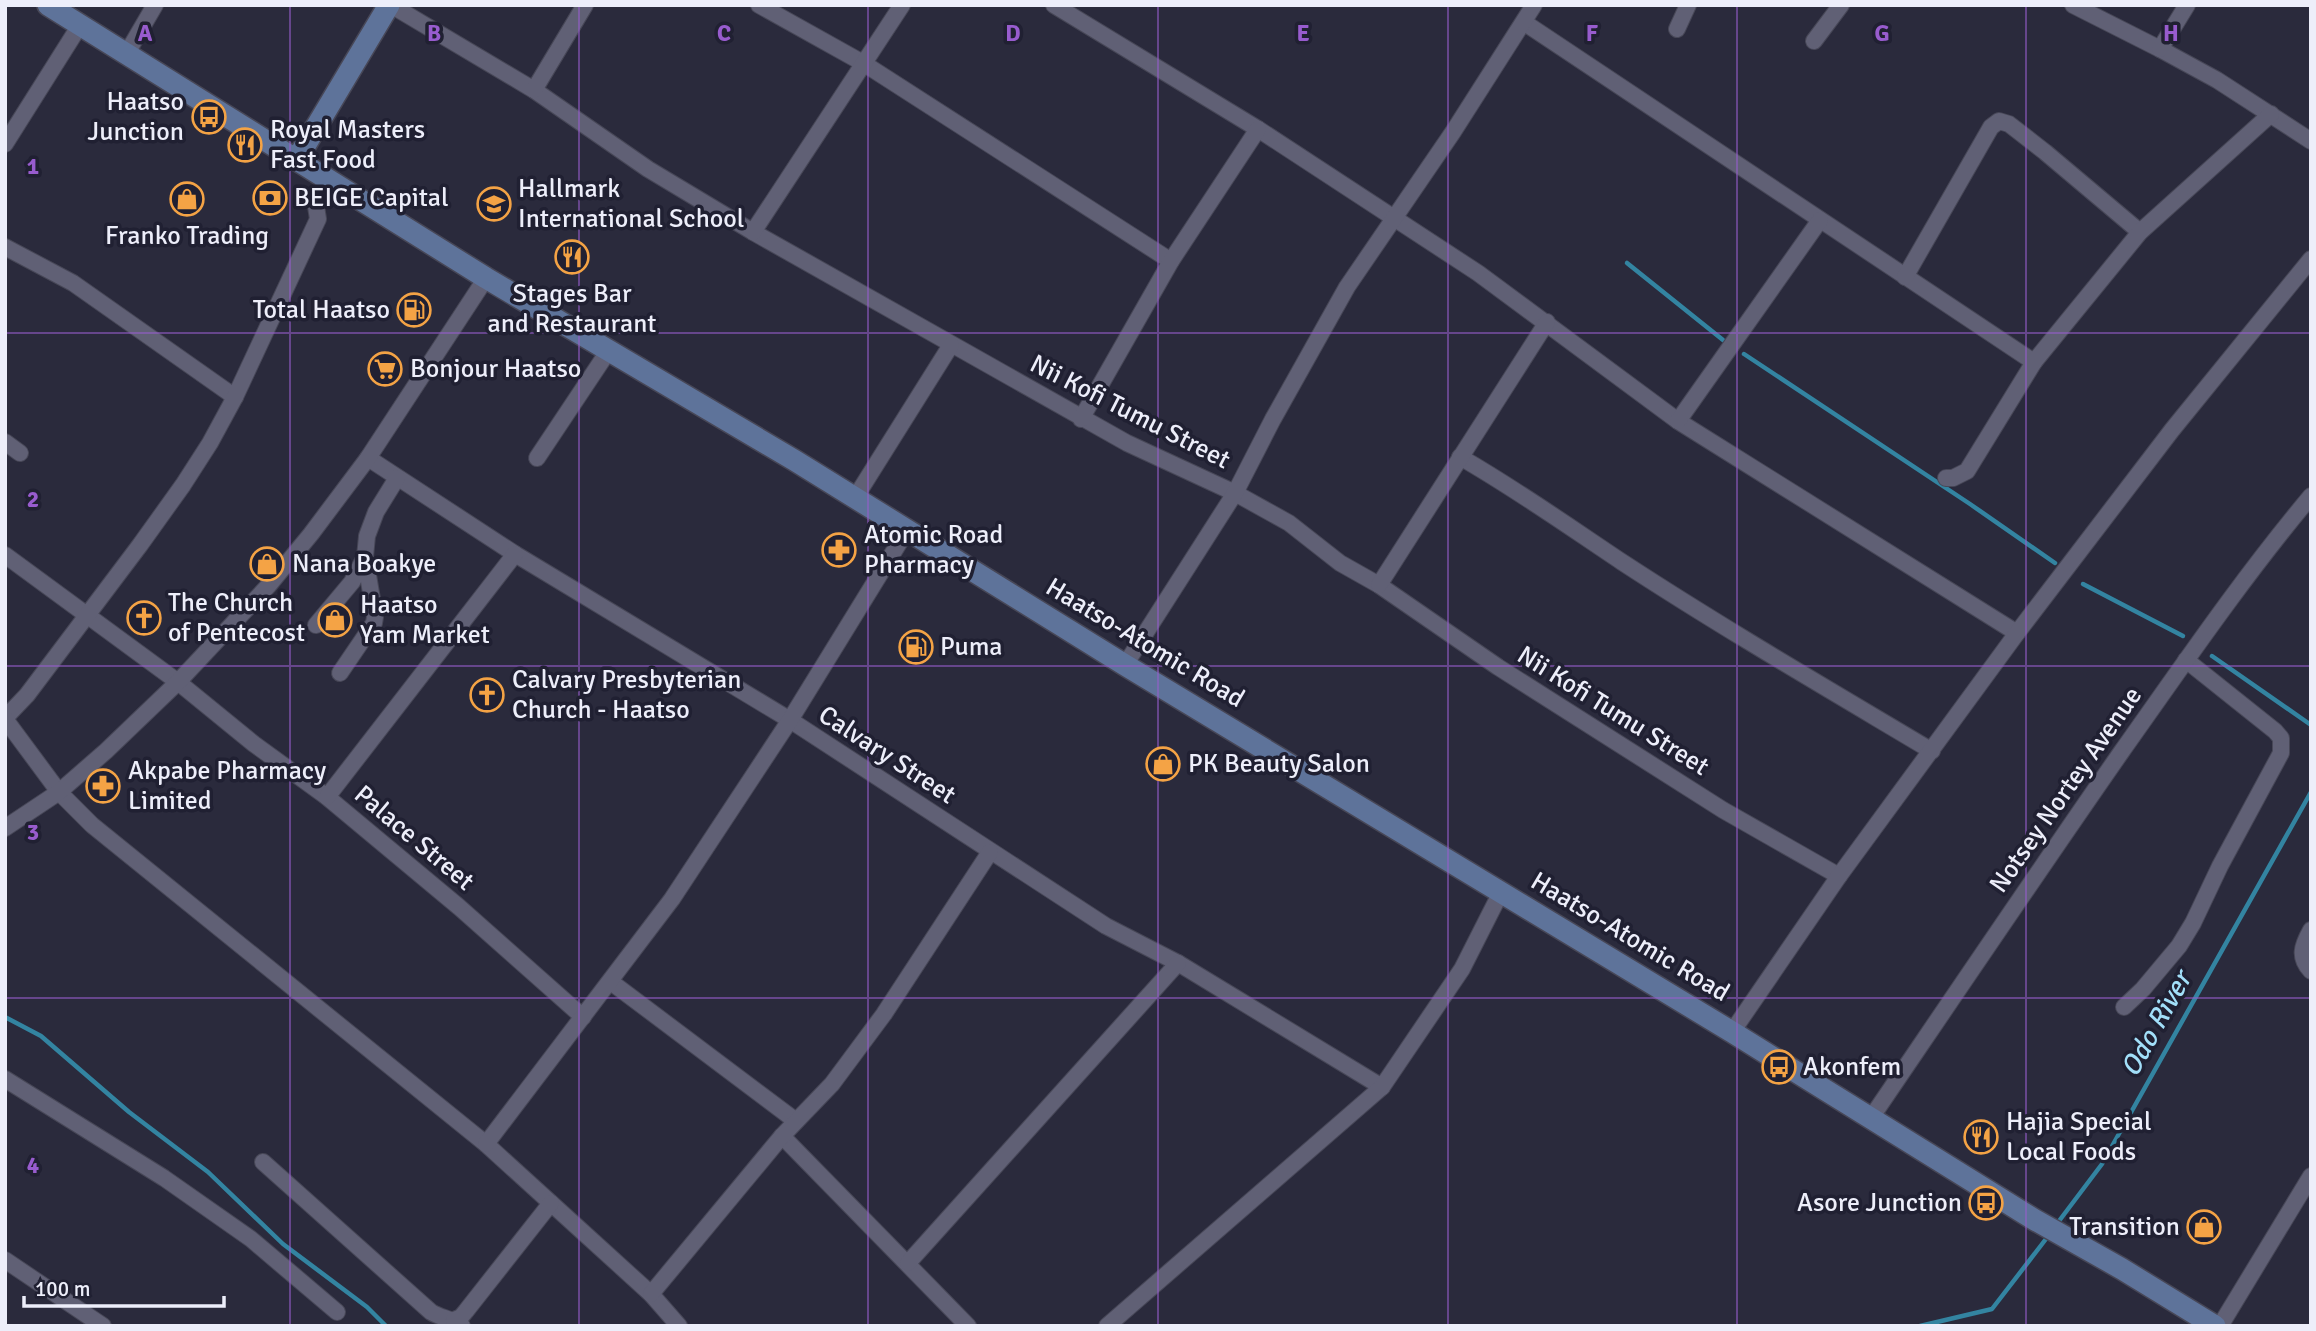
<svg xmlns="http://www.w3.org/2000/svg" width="2316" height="1331" viewBox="0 0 2316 1331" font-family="Signika,sans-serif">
<rect width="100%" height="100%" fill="#2a2a3c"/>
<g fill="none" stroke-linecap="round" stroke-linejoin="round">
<g stroke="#3384a1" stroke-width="4.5">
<polyline points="1627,263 1723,340"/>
<polyline points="1744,354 1970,504 2055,563"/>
<polyline points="2083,584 2183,636"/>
<polyline points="2212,656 2311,725"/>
<polyline points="5,1017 41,1036 129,1112 208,1172 283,1244 367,1307 386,1326"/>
<polyline points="2056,1225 2102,1164 2311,792"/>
<polyline points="1920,1326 1992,1309 2049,1235"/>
</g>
<defs>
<g id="street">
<polyline points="391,5 534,90 648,169 753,232 1127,443 1235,493 1289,523 1340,563 1379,585 1498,667 1723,810 1839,876"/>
<polyline points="759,5 863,63 1171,261"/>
<polyline points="1054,5 1258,129 1478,273 1678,421 2017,633"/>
<polyline points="2073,5 2160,49 2217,80 2311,141"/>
<polyline points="1525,23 2034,362"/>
<polyline points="1677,29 1688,5"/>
<polyline points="1814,41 1841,5"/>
<polyline points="2160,49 2187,5"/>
<polyline points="127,53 155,5"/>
<polyline points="534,90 585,5"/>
<polyline points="5,144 80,25"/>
<polyline points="753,232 902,5"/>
<polyline points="5,247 73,283 235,397"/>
<polyline points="1905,277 1991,127 1999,121 2009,124 2045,152 2140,232"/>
<polyline points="1081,419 1171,261 1258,129"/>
<polyline points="1678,421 1820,220"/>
<polyline points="5,442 20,453"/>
<path d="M1460,457C1516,489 1568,526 1622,562C1723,628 1828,689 1932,751"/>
<polyline points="368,458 515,554 790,720 1106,926 1178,963 1382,1087"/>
<polyline points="537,458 609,350"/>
<polyline points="1946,478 1953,478 1967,471 2034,362 2140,232 2271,114"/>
<polyline points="855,498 951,345"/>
<polyline points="5,555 178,682 254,744 327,797 459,907 583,1017"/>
<polyline points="1379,585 1547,322"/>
<polyline points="316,625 352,582 365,557 367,536 376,512 397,478"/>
<polyline points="1125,665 1235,493 1273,419 1347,287 1453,132 1534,5"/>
<polyline points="340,673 374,623 375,617 365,557"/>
<polyline points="5,718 27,695 140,545 183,485 210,443 235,397 318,219 315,200 328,178"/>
<polyline points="5,719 59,792 92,825 486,1144 651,1294 679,1326"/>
<polyline points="327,797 515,554"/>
<polyline points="5,828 59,792 106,751 178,682 269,585 311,534 368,458 486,278"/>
<path d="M2311,930C2302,946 2298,957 2311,971"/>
<polyline points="611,982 796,1121"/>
<polyline points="2124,1007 2143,989 2179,946 2193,923 2220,866 2281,753 2281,738 2275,731 2186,660"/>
<polyline points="1732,1032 1839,876 2017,633 2172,430 2311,259"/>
<polyline points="5,1079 164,1178 251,1239 337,1312"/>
<path d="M1871,1118C1954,996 2037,873 2122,751C2183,665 2243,577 2311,496"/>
<polyline points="782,1136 968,1326"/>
<polyline points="486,1144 672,899 790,720 907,530"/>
<path d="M263,1162L431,1312C441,1318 452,1319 462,1326"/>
<polyline points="5,1260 103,1326"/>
<polyline points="908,1263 1178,963"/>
<polyline points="651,1294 782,1136 832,1084 884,1014 990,852"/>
<polyline points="454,1320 461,1317 466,1311 551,1203"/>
<polyline points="1107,1326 1382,1087 1462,969 1501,892"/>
<polyline points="2220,1326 2311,1176"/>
</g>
<g id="secondary">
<polyline points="48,5 486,278 794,460 1125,665 1732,1032 2035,1220 2122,1269 2215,1326"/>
<polyline points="297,159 389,5"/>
</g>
</defs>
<use href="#street" stroke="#474757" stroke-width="18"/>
<use href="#secondary" stroke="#474757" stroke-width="24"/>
<use href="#street" stroke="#606075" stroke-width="16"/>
<use href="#secondary" stroke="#5e739a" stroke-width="21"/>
</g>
<path fill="none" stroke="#985cce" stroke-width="2" stroke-opacity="0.55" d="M290,5V1326M579,5V1326M868,5V1326M1158,5V1326M1448,5V1326M1737,5V1326M2026,5V1326M5,333H2311M5,666H2311M5,998H2311"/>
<defs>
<symbol id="bus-ring" viewBox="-11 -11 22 22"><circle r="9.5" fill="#202032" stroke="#f4a345" stroke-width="1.5"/><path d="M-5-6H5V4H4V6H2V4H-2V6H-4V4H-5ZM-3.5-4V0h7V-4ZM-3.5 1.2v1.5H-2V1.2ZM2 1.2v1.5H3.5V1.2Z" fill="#f4a345"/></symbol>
<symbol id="restaurant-ring" viewBox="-11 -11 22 22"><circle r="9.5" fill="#202032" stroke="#f4a345" stroke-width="1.5"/><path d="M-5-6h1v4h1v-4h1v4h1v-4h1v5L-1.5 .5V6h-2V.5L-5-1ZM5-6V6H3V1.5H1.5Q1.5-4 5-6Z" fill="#f4a345"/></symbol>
<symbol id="bank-ring" viewBox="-11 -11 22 22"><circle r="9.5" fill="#202032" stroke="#f4a345" stroke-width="1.5"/><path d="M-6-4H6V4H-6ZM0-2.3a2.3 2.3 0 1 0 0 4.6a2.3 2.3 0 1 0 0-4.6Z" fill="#f4a345"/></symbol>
<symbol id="shop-ring" viewBox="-11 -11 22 22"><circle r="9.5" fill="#202032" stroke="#f4a345" stroke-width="1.5"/><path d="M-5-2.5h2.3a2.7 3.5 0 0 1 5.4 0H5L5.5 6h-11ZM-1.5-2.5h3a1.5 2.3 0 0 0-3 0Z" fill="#f4a345"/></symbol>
<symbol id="school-ring" viewBox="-11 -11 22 22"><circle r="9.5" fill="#202032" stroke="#f4a345" stroke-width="1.5"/><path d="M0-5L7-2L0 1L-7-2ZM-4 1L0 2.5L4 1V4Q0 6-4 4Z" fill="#f4a345"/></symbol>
<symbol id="fuel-ring" viewBox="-11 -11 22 22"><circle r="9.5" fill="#202032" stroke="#f4a345" stroke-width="1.5"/><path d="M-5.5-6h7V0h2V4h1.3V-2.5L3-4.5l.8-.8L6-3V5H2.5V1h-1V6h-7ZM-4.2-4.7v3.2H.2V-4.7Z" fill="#f4a345"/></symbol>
<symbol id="supermarket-ring" viewBox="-11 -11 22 22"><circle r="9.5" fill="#202032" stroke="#f4a345" stroke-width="1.5"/><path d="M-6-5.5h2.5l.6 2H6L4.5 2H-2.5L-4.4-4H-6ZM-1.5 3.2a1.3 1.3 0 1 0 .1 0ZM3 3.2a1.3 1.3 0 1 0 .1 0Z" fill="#f4a345"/></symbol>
<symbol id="pharmacy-ring" viewBox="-11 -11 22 22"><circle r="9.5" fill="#202032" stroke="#f4a345" stroke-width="1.5"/><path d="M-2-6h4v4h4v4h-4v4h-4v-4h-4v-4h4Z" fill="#f4a345"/></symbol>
<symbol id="church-ring" viewBox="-11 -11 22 22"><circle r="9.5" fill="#202032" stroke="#f4a345" stroke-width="1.5"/><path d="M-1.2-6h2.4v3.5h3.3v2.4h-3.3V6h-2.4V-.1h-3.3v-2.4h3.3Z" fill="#f4a345"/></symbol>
</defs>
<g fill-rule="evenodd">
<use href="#bus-ring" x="190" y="98" width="38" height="38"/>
<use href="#restaurant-ring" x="226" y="126" width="38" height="38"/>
<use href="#bank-ring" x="251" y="179" width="38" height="38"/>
<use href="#shop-ring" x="168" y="180" width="38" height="38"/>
<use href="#school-ring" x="475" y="185" width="38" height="38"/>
<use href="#restaurant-ring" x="553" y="238" width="38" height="38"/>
<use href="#fuel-ring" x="395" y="291" width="38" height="38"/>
<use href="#supermarket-ring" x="366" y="350" width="38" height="38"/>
<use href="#pharmacy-ring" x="820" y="531" width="38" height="38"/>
<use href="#shop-ring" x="248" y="545" width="38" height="38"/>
<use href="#church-ring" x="125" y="599" width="38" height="38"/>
<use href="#shop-ring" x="316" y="601" width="38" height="38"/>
<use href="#fuel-ring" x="897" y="628" width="38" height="38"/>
<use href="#church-ring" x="468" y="676" width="38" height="38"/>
<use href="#shop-ring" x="1144" y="745" width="38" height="38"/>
<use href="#pharmacy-ring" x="84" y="767" width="38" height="38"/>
<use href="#bus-ring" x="1760" y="1048" width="38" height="38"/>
<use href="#restaurant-ring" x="1962" y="1118" width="38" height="38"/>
<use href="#bus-ring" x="1967" y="1184" width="38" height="38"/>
<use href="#shop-ring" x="2185" y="1208" width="38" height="38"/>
</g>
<g text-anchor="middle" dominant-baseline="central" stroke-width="7" stroke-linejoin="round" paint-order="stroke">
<g font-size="26" fill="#edeefa" stroke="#202032" text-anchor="start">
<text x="184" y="102" text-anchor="end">Haatso<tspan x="184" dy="30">Junction</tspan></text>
<text x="270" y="130">Royal Masters<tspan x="270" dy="30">Fast Food</tspan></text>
<text x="518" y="189">Hallmark<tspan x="518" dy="30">International School</tspan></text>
<text x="294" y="198">BEIGE Capital</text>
<text x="187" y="236" text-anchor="middle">Franko Trading</text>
<text x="572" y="294" text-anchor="middle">Stages Bar<tspan x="572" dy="30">and Restaurant</tspan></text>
<text x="390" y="310" text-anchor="end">Total Haatso</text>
<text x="410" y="369">Bonjour Haatso</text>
<text x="864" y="535">Atomic Road<tspan x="864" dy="30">Pharmacy</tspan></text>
<text x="292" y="564">Nana Boakye</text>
<text x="168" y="603">The Church<tspan x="168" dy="30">of Pentecost</tspan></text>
<text x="360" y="605">Haatso<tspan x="360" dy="30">Yam Market</tspan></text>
<text x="940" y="647">Puma</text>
<text x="512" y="680">Calvary Presbyterian<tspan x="512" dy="30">Church - Haatso</tspan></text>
<text x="1188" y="764">PK Beauty Salon</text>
<text x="128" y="771">Akpabe Pharmacy<tspan x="128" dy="30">Limited</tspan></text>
<text x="1803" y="1067">Akonfem</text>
<text x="2006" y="1122">Hajia Special<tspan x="2006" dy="30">Local Foods</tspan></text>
<text x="1962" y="1203" text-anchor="end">Asore Junction</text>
<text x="2180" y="1227" text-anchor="end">Transition</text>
</g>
<g font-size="26" fill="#edeefa" stroke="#202032">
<text transform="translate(1130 412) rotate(27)">Nii Kofi Tumu Street</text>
<text transform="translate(1145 643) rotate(31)">Haatso-Atomic Road</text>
<text transform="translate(1613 711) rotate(32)">Nii Kofi Tumu Street</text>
<text transform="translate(887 755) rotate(33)">Calvary Street</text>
<text transform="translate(2066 790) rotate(-55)">Notsey Nortey Avenue</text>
<text transform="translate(414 838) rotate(40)">Palace Street</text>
<text transform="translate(1630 937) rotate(31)">Haatso-Atomic Road</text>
</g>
<g font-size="28" font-style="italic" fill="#a2dff9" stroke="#202032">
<text transform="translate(2156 1024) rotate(-61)">Odo River</text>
</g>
</g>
<g font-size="23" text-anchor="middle" font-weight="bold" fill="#985cce" stroke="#202032" stroke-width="7" stroke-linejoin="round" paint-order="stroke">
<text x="145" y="41">A</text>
<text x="434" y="41">B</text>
<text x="724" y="41">C</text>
<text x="1013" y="41">D</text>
<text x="1303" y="41">E</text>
<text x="1592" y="41">F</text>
<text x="1882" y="41">G</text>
<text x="2171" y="41">H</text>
<text x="33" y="174">1</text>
<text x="33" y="507">2</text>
<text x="33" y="840">3</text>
<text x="33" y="1173">4</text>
</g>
<rect width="2316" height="1331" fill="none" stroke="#edeefa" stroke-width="14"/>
<path d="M24 1296v10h200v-10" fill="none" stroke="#edeefa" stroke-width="3.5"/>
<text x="35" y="1296" font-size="21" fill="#edeefa" stroke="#202032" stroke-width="5" paint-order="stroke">100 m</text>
</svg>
